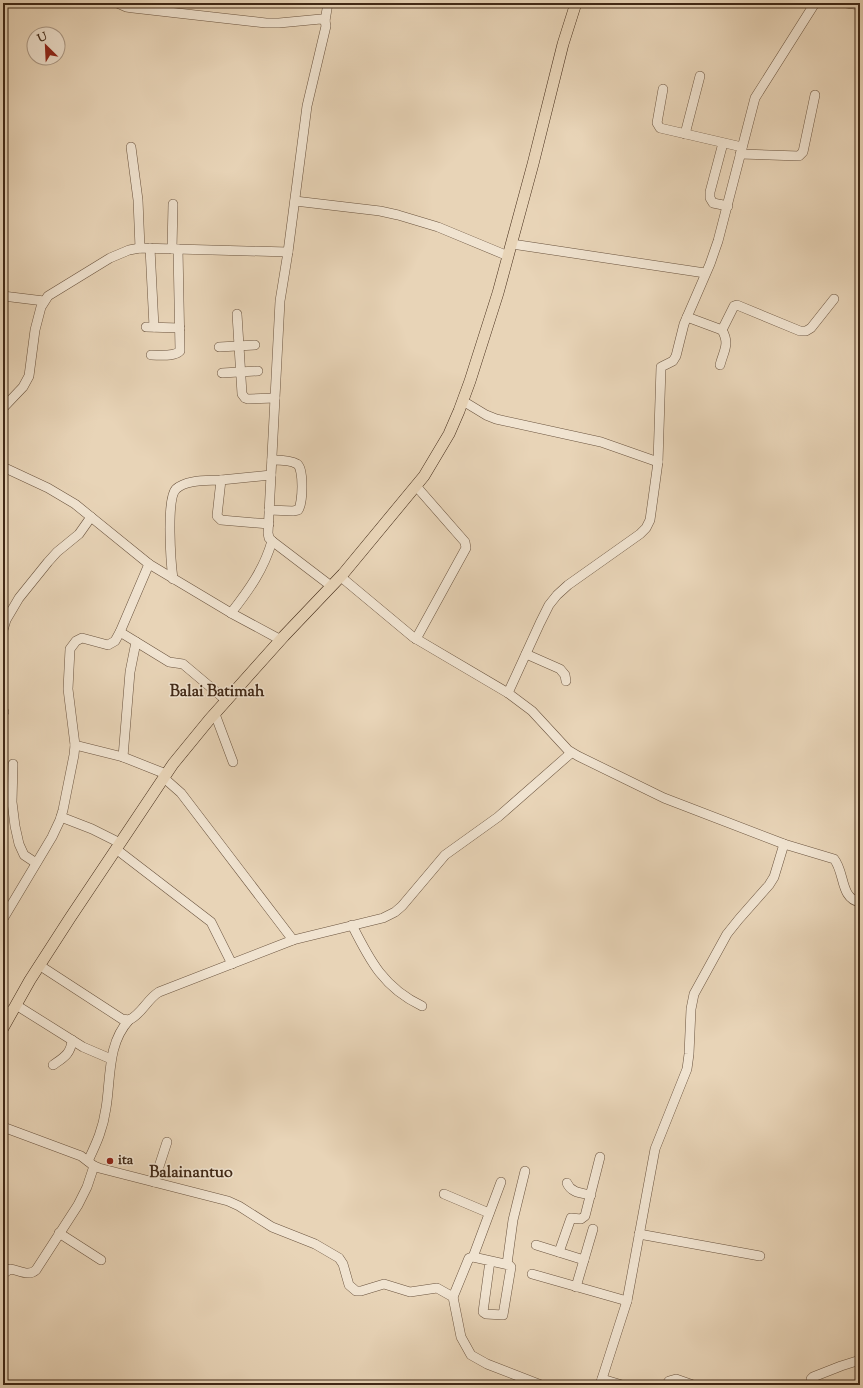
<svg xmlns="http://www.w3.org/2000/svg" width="863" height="1388" viewBox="0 0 863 1388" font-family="'Sorts Mill Goudy',serif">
<rect width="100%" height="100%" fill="#e8d4b7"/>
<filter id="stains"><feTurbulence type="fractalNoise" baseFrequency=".005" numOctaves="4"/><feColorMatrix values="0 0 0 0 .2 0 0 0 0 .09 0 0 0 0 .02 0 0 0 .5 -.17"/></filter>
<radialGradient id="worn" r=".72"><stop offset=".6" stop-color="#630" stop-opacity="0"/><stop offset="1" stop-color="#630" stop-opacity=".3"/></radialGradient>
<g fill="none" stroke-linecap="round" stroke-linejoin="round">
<defs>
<g id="minor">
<polyline points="117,3 126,7 133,8 266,23 279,23 321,19 325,21 326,26 307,106 288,252 280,301 268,533 269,538 272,541 331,586"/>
<polyline points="846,3 860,5"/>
<polyline points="325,21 328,3"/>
<polyline points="663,89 657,123 660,128 742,147"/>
<polyline points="685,134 700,76"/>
<polyline points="723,143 710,192 710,198 713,203 728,206"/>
<polyline points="131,147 138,200 140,248"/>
<polyline points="740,154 799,156 803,152 815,95"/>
<polyline points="295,201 380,211 398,215 438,227 508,256"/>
<polyline points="512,244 705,273"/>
<polyline points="150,248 154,327"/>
<polyline points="172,249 173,204"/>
<polyline points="3,296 44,301"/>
<polyline points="237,314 242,394 245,398 248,399 275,398"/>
<polyline points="687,317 722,330 734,306 737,305 800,331 806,331 811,328 834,299"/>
<polyline points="146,327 180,328"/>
<polyline points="219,347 255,345"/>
<path d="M151,355C160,355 174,357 180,351L178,249"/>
<path d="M720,365C724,350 730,344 722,330"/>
<polyline points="222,373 258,371"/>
<polyline points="463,401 486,415 496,419 601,442 658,462"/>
<polyline points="3,408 23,387 29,376 35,330 41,307 48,296 110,258 129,250 140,248 288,252"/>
<polyline points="3,467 48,488 75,504 149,564 231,613 281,640"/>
<polyline points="416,486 465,542 466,548 416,639"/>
<path d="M269,510L293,511L298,510C303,504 304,468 297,464C291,460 279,460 272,460"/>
<polyline points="269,524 221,520 217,516 221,480 271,475"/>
<path d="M341,577L413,637L508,693L532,711L568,750L578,756L664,798L784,844L834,859C845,872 840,899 860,902"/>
<path d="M173,579C171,564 166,499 176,489C187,479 208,481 221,480"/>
<path d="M231,613C249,590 264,569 272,541"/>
<polyline points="3,630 6,620 19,598 48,562 57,552 79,534 91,517"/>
<polyline points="120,632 169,662 183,664 227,701"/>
<polyline points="526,654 560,669 565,675 566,681"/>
<polyline points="508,693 540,623 549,605 557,595 568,585 640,534 646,528 650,520 658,462 661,367 673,361 676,356 684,324 710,264 718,241 755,98 815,3"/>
<polyline points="3,710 4,712"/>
<polyline points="215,714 233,762"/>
<polyline points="75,745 123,757 166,774"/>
<polyline points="123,757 130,672 136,642"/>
<polyline points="13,764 12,802 15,826 19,844 24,855 36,863"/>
<polyline points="164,778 181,793 293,940"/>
<polyline points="61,817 92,829 120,843"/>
<polyline points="116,849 211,922 232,964"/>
<polyline points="3,919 52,837 60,820 63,810 74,755 75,745 68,689 70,649 76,641 82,638 108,645 115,641 120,632 149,564"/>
<path d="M352,925C370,961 384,988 422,1006"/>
<path d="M39,965L122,1019L129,1020C142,1014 147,999 159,992L293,940L383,918L395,912L402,906L445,855L498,817L571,753"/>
<polyline points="16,1005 83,1047 111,1059"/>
<polyline points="3,1008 11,1014"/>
<path d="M53,1065C63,1058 71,1054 72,1040"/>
<polyline points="3,1127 81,1156 94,1166 99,1168 228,1201 239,1206 272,1227 315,1244 339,1258 343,1264 349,1285 356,1291 361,1291 384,1284 410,1292 437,1288 453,1297 461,1337 471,1355 487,1364 541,1385"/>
<path d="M88,1161C97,1142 103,1129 106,1108C111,1078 107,1044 129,1020"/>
<polyline points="154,1182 167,1142"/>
<path d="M567,1183C571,1193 582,1193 591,1195"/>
<polyline points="444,1194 489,1213"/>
<polyline points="59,1233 101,1260"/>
<polyline points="639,1234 760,1256"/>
<polyline points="536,1245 584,1260"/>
<polyline points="559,1252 571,1218 581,1219 585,1216 600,1157"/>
<polyline points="473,1257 501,1182"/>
<polyline points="507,1264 513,1220 525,1171"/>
<path d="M3,1274L10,1269C19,1270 28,1277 36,1270L78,1205L87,1187L94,1166"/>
<polyline points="532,1274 627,1301"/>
<polyline points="576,1287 593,1229"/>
<polyline points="453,1297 469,1258 473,1257 509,1265 511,1267 503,1315 486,1314 483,1312 490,1261"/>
<polyline points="602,1379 622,1385"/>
<polyline points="600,1385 627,1301 655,1149 687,1069 689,1054 691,1009 694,994 727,934 739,919 769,885 774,877 784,844"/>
<polyline points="666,1385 669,1381 676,1379 693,1385"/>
<polyline points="811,1385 811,1379 813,1377 841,1366 860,1360"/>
</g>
<polyline id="major" points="3,1028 30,980 70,918 173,764 209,720 284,636 343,574 424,476 449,434 459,411 470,381 498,293 533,164 563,44 576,3"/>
</defs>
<use href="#minor" stroke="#6a533e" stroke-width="10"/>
<use href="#major" stroke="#402816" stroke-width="12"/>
<use href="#minor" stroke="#f0e3d0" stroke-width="9"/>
<use href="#major" stroke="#e8d4b7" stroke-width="11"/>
</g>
<circle fill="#8f2418" stroke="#f0e3d0" stroke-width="1.5" cx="110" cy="1161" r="4"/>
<g text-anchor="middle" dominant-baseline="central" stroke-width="3" stroke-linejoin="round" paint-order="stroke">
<g font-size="14" font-weight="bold" fill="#402816" stroke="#f0e3d0" text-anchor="start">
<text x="118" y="1161">ita</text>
</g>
<g font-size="16" font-weight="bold" fill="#402816" stroke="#f0e3d0">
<text x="217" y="692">Balai Batimah</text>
<text x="191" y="1173">Balainantuo</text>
</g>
</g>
<rect width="863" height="1388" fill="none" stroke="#e8d4b7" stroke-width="16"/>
<rect x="4" y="4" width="855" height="1380" fill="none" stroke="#402816" stroke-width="2"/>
<rect x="8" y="8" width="847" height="1372" fill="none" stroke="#402816"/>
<g transform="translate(46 46) rotate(336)"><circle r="19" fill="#f0e3d0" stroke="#aa9886"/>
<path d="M0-3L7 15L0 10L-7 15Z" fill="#8f2418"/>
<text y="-6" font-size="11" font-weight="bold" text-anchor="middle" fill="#402816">U</text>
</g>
<rect width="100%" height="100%" filter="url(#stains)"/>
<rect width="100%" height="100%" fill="url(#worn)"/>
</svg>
